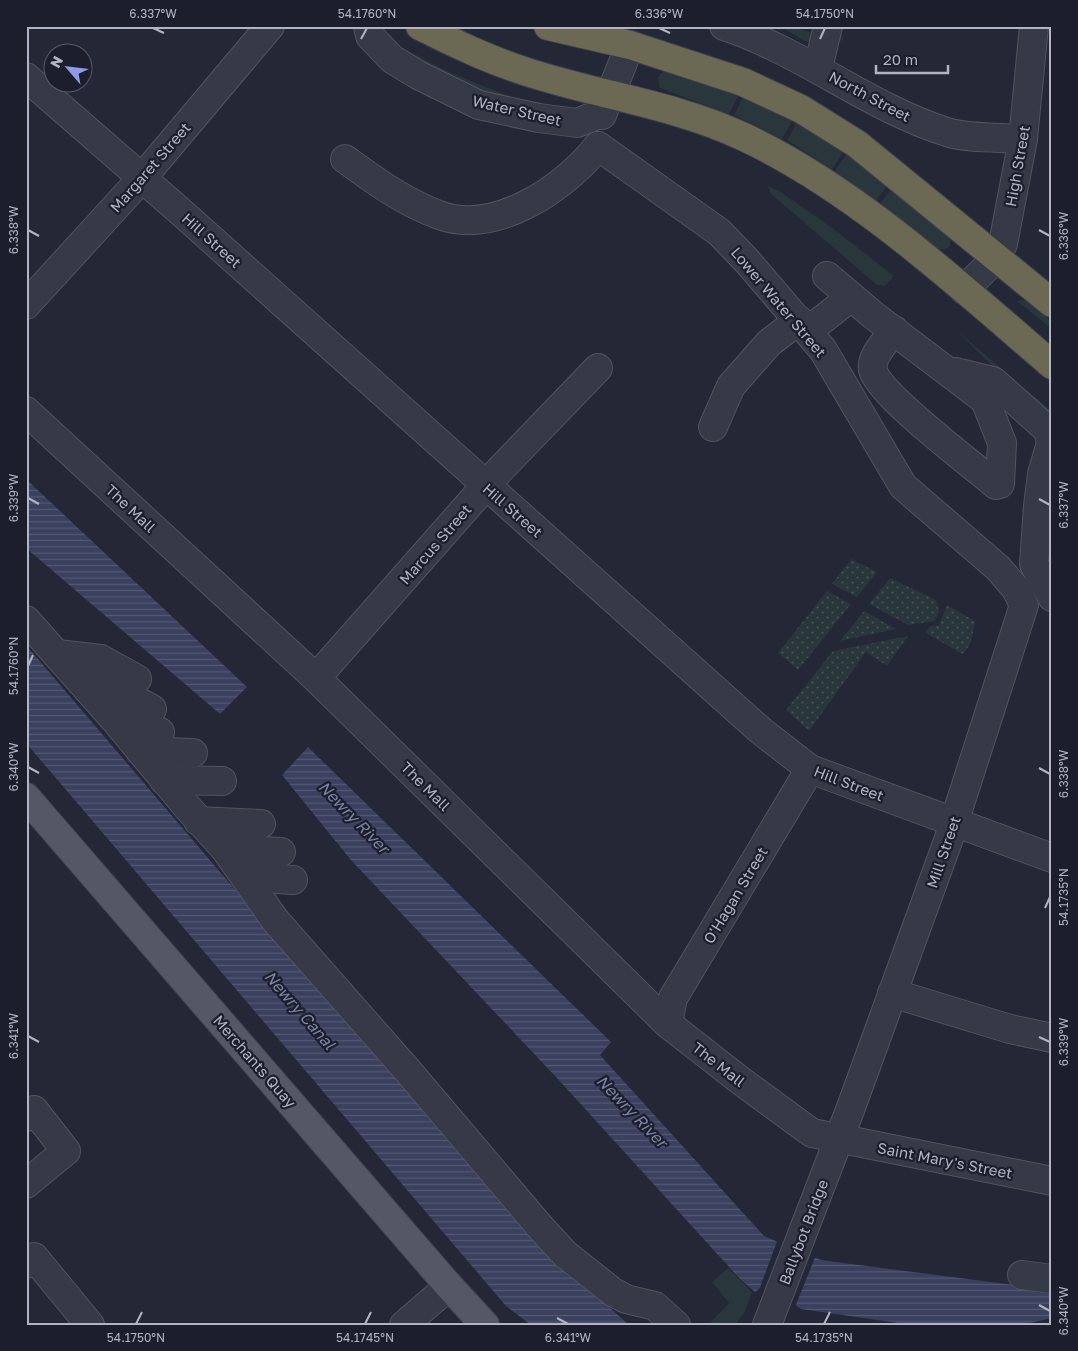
<svg xmlns="http://www.w3.org/2000/svg" width="1078" height="1351" viewBox="0 0 1078 1351" font-family="'Golos Text',sans-serif">
<defs>
<pattern id="park-dots" width="8" height="8" patternUnits="userSpaceOnUse" patternTransform="scale(1.25)"><rect width="8" height="8" fill="#29363b"/><path d="M2 2h.1M6 6h.1" fill="none" stroke="#465156" stroke-width="1.8" stroke-linecap="round"/></pattern>
<pattern id="water-rules" width="6" height="5" patternUnits="userSpaceOnUse" patternTransform="scale(1.25)"><rect width="6" height="5" fill="#3a405d"/><path d="M0 2.5h6" fill="none" stroke="#545973"/></pattern>
</defs>
<rect width="100%" height="100%" fill="#232736"/>
<g fill="#29363b">
<path d="M779,26C800,26 822,40 842,33L843,40C813,52 805,40 779,26Z"/>
<polygon points="385,39 449,72 526,103 458,85"/>
<polygon points="670,69 739,94 729,114 660,88 658,78 660,74"/>
<polygon points="743,97 792,121 782,139 734,115"/>
<polygon points="796,124 844,151 832,169 787,140"/>
<polygon points="847,153 889,184 876,201 835,171"/>
<polygon points="768,186 779,191 827,224 894,276 885,286 877,285 771,194"/>
<polygon points="892,188 951,237 950,246 944,250 932,247 879,205"/>
<polygon points="1025,300 1052,322 1052,329 1017,301"/>
<polygon points="955,329 1048,408 1051,411 1046,420"/>
<polygon points="728,1268 752,1292 745,1312 735,1325 708,1325 729,1303 712,1282"/>
</g>
<g fill="url(#park-dots)">
<polygon points="851,559 877,572 857,597 832,584"/>
<polygon points="890,578 936,600 939,612 935,621 908,625 869,604"/>
<polygon points="827,591 851,604 798,670 778,653"/>
<path d="M947,605L975,621C973,633 972,647 962,654L926,633L930,626L939,625Z"/>
<polygon points="864,611 896,629 840,641"/>
<polygon points="908,636 887,666 866,652 809,731 786,710 833,651"/>
</g>
<g fill="url(#water-rules)">
<polygon points="26,479 247,687 220,714 26,548"/>
<polygon points="26,645 285,948 599,1298 629,1325 531,1325 506,1306 26,743"/>
<polygon points="308,747 611,1042 600,1055 764,1236 821,1260 1052,1290 1052,1318 1021,1325 898,1323 801,1309 767,1283 755,1292 740,1279 556,1077 350,859 282,775"/>
</g>
<polygon fill="#232736" points="778,1239 816,1255 795,1307 767,1286 758,1293"/>
<g fill="none" stroke-linecap="round" stroke-linejoin="round">
<defs>
<g id="minor">
<polyline points="368,26 370,36 392,59 418,75 479,105 539,118 577,123 602,113"/>
<path d="M724,26C803,52 868,107 947,132C967,139 1002,137 1023,139"/>
<polyline points="818,68 828,26"/>
<polyline points="26,77 181,212 760,730 810,769 1052,858"/>
<polyline points="602,115 630,45"/>
<polyline points="598,146 719,232 747,261 823,350 903,486 998,568 1016,589 1024,605 948,841 850,1110 767,1325"/>
<path d="M345,159C375,181 404,202 439,215C495,236 565,188 598,146"/>
<path d="M827,276L873,315L985,400L1002,443L1000,484L996,485C973,465 878,394 873,370C870,356 887,341 894,330"/>
<polyline points="964,290 997,257 1003,244 1023,139 1034,26"/>
<polyline points="26,305 142,178 270,26"/>
<polyline points="808,331 851,297"/>
<polyline points="956,372 993,381 1048,430 1051,443 1042,474 1038,506 1034,564 1052,597"/>
<polyline points="26,411 316,678 668,1024 741,1081 812,1133 1052,1181"/>
<polyline points="713,427 731,386 769,343 799,320"/>
<polyline points="26,620 114,719 188,808 225,849 275,920 408,1071 541,1228 565,1254 613,1292 626,1299 655,1306 676,1325"/>
<polyline points="57,654 101,659 137,679"/>
<polyline points="316,678 495,475 598,368"/>
<polyline points="80,680 115,689 152,709"/>
<polyline points="119,710 160,732"/>
<polyline points="140,751 193,753"/>
<polyline points="164,780 222,781"/>
<polyline points="198,821 261,824"/>
<polyline points="225,849 281,852"/>
<polyline points="246,877 293,880"/>
<polyline points="892,993 1010,1029 1052,1038"/>
<polyline points="668,1024 673,998 810,769"/>
<polyline points="26,1117 34,1110 66,1151 26,1184"/>
<polyline points="26,1264 34,1257 90,1325"/>
<polyline points="1022,1275 1052,1279"/>
<polyline points="404,1325 449,1286"/>
</g>
<polyline id="major" points="26,797 449,1286 485,1325"/>
<g id="highway">
<path d="M420,26C454,43 487,59 524,71C596,95 674,104 744,137C855,189 959,285 1052,365"/>
<polyline points="548,26 630,45 743,82 801,109 857,144 1052,303"/>
</g>
</defs>
<use href="#minor" stroke="#515461" stroke-width="30"/>
<use href="#major" stroke="#404250" stroke-width="30"/>
<use href="#highway" stroke="#3e414e" stroke-width="30"/>
<use href="#minor" stroke="#363946" stroke-width="28"/>
<use href="#major" stroke="#545866" stroke-width="28"/>
<use href="#highway" stroke="#6b6854" stroke-width="28"/>
</g>
<path fill="none" stroke="#b1b4c3" stroke-width="2" d="M153,28L164,33M659,28L670,33M361,39L367,28M820,39L825,28M28,230L39,236M1039,230L1050,236M28,498L39,504M1039,499L1050,505M28,666L33,655M28,767L39,773M1039,768L1050,774M1045,908L1050,897M28,1036L39,1042M1039,1037L1050,1042M1039,1305L1050,1311M557,1318L568,1324M136,1324L142,1312M365,1324L371,1312M824,1324L830,1312"/>
<g text-anchor="middle" dominant-baseline="central" stroke-width="4.5" stroke-linejoin="round" paint-order="stroke">
<g font-size="15" fill="#b1b4c3" stroke="#1c1e2b">
<text transform="translate(870 96) rotate(28)">North Street</text>
<text transform="translate(517 110) rotate(13)">Water Street</text>
<text transform="translate(1017 166) rotate(-80)">High Street</text>
<text transform="translate(150 167) rotate(-49)">Margaret Street</text>
<text transform="translate(212 240) rotate(42)">Hill Street</text>
<text transform="translate(779 302) rotate(50)">Lower Water Street</text>
<text transform="translate(131 508) rotate(43)">The Mall</text>
<text transform="translate(513 510) rotate(41)">Hill Street</text>
<text transform="translate(435 544) rotate(-49)">Marcus Street</text>
<text transform="translate(849 783) rotate(21)">Hill Street</text>
<text transform="translate(426 786) rotate(45)">The Mall</text>
<text transform="translate(943 852) rotate(-71)">Mill Street</text>
<text transform="translate(735 895) rotate(-59)">O'Hagan Street</text>
<text transform="translate(255 1061) rotate(49)">Merchants Quay</text>
<text transform="translate(719 1064) rotate(38)">The Mall</text>
<text transform="translate(945 1160) rotate(11)">Saint Mary's Street</text>
<text transform="translate(803 1232) rotate(-69)">Ballybot Bridge</text>
</g>
<g font-size="16" font-style="italic" fill="#7c85a8" stroke="#1c1e2b">
<text transform="translate(354 817) rotate(46)">Newry River</text>
<text transform="translate(300 1010) rotate(49)">Newry Canal</text>
<text transform="translate(632 1111) rotate(46)">Newry River</text>
</g>
</g>
<rect width="1078" height="1351" fill="none" stroke="#1c1e2b" stroke-width="55"/>
<g transform="translate(68 68) rotate(298)"><circle r="24" fill="#1c1e2b" stroke="#585a68"/>
<path d="M0-4L9 19L0 12L-9 19Z" fill="#8e9beb"/>
<text y="-8" font-size="14" font-weight="bold" text-anchor="middle" fill="#b1b4c3">N</text>
</g>
<path d="M876 65v8h72v-8" fill="none" stroke="#b1b4c3" stroke-width="2.5"/>
<text x="883" y="65" font-size="15" fill="#b1b4c3" stroke="#1c1e2b" stroke-width="4" paint-order="stroke">20 m</text>
<rect x="28" y="28" width="1022" height="1296" fill="none" stroke="#b1b4c3" stroke-width="2"/>
<g font-size="12" text-anchor="middle" fill="#b1b4c3">
<text x="153" y="18">6.337°W</text>
<text x="367" y="18">54.1760°N</text>
<text x="659" y="18">6.336°W</text>
<text x="825" y="18">54.1750°N</text>
<text transform="translate(14 230) rotate(-90)" y="4">6.338°W</text>
<text transform="translate(1064 236) rotate(-90)" y="4">6.336°W</text>
<text transform="translate(14 498) rotate(-90)" y="4">6.339°W</text>
<text transform="translate(1064 505) rotate(-90)" y="4">6.337°W</text>
<text transform="translate(14 666) rotate(-90)" y="4">54.1760°N</text>
<text transform="translate(14 767) rotate(-90)" y="4">6.340°W</text>
<text transform="translate(1064 774) rotate(-90)" y="4">6.338°W</text>
<text transform="translate(1064 897) rotate(-90)" y="4">54.1735°N</text>
<text transform="translate(14 1036) rotate(-90)" y="4">6.341°W</text>
<text transform="translate(1064 1042) rotate(-90)" y="4">6.339°W</text>
<text transform="translate(1064 1311) rotate(-90)" y="4">6.340°W</text>
<text x="136" y="1342">54.1750°N</text>
<text x="365" y="1342">54.1745°N</text>
<text x="568" y="1342">6.341°W</text>
<text x="824" y="1342">54.1735°N</text>
</g>
</svg>
